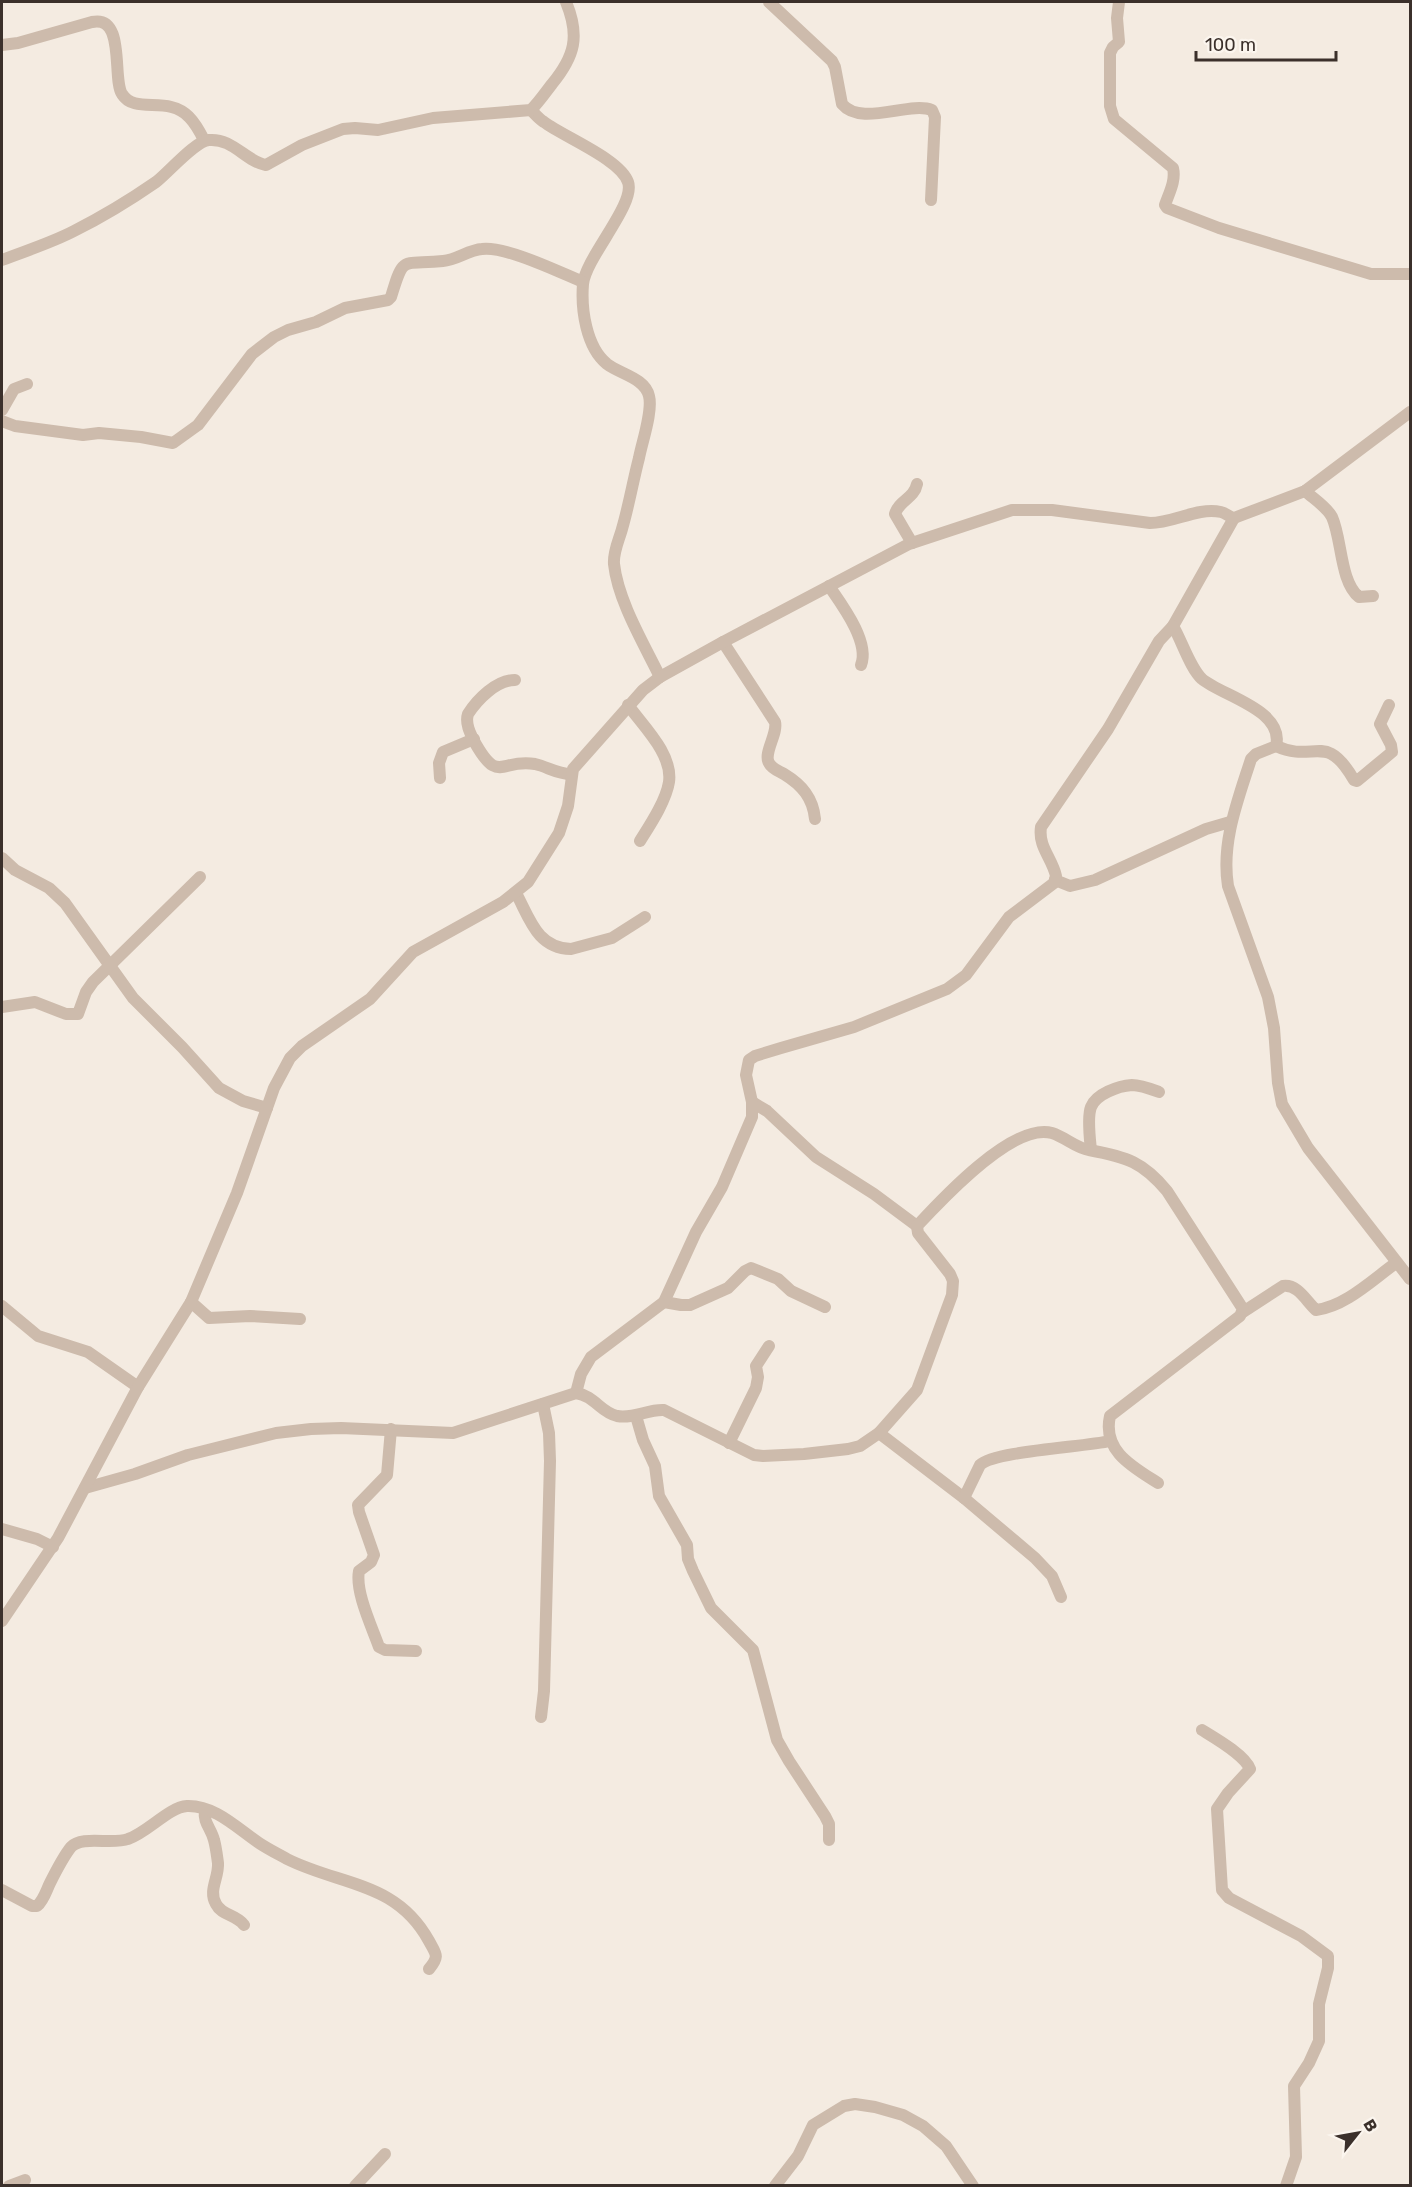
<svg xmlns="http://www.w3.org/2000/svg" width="1412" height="2187" viewBox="0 0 1412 2187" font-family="Rubik,sans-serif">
<rect width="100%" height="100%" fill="#f4ebe1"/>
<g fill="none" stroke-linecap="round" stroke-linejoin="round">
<g stroke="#cdbbac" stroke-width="12">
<path d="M769,2L832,61L835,67L842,104C861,127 909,101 932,110L935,117L931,200"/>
<path d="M1119,2L1117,18L1119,42L1113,47L1110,53V106L1114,119L1173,168C1176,181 1169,193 1165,205L1167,208L1219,228L1371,274H1410"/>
<path d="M2,45L18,43L92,22C126,15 112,79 122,94C135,115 168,95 189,117C195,123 200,132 204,140"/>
<path d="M531,110C535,114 539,119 544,122C564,137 620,159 628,182C636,204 586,257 583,284C581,309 586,347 607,364C620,374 645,378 649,396C653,411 642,442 639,458C633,481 629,505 622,529C619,540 613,552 614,564C618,601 644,644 660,677"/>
<path d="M2,260C25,251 51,243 74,231C102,217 130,200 156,182C169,172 195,141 209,140C233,138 245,161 266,165L302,145L343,129L355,128L378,130L433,118L531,110C539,102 545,93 552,84C575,56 580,36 566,2"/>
<polyline points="2,410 14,389 27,384"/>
<path d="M2,421L15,426L83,435L99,433L141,437L173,443L198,425L252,354L274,337L288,330L316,322L345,308L388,300L391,297C404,254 401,265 443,261C457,260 468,250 482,249C506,246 559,272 583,282"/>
<path d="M1305,491C1314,499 1327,507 1332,517C1342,539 1340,582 1359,597L1373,596"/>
<path d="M1234,518L1173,626C1182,641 1190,668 1202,679C1222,696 1285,710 1276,746L1256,754L1251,759C1238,800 1221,842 1228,886L1268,997L1274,1028L1278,1083L1282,1104L1308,1148L1410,1279"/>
<path d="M912,543L895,514C899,500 914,499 917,484"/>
<path d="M829,586C842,605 870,642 861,665"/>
<path d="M723,642L775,722C778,734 763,753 769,763C772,769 779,771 784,774C802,785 813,798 815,819"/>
<path d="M515,680C496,680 477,700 468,714C465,723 470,733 474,741C499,786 500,758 535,764C548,767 557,774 571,774"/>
<path d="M628,705C643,726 673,754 669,782C666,801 650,825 640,841"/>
<path d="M1276,746C1315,764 1325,730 1354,780L1357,781L1392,752L1391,745L1380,724L1389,705"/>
<polyline points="440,778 439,763 443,752 474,739"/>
<polyline points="2,858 15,870 49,888 65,903 133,998 182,1047 219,1088 243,1101 267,1108"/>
<polyline points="1055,880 1070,886 1095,880 1206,829 1230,822"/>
<path d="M516,893C530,919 537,948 571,949L612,938L645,917"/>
<polyline points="2,1007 35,1002 66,1014 78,1014 86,992 93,982 200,877"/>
<polyline points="752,1102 767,1111 816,1157 874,1194 917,1226"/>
<path d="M1091,1150C1090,1140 1087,1117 1091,1107C1096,1094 1118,1086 1132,1085C1141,1085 1151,1089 1159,1092"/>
<polyline points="191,1302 209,1318 250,1316 300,1319"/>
<polyline points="664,1302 681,1305 690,1305 728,1288 745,1271 751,1268 778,1279 791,1291 825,1307"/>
<polyline points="2,1306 38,1336 88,1352 138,1387"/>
<path d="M1243,1312L1283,1286C1298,1284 1306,1301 1316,1310C1346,1306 1372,1280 1396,1263"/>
<path d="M576,1393L581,1374L591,1357L664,1302L696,1232L722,1187L752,1117V1102L746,1075L749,1060L755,1056L781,1048L854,1027L947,989L966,975L1009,917L1054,883L1056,876C1052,858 1038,847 1041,827L1108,729L1159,641L1173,626"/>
<polyline points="636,1416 643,1440 655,1466 659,1496 687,1545 688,1559 693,1571 711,1608 753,1650 777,1740 789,1761 825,1816 829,1824 829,1840"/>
<path d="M391,1429L387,1475L358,1505L359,1512L374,1555L371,1562L359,1571C355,1592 372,1627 379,1647L385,1650L416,1651"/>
<polyline points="879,1433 964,1498 1035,1558 1052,1576 1061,1597"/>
<polyline points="729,1443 756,1388 758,1377 756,1366 769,1346"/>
<path d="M85,1488L135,1474L188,1455L276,1433L311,1429L341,1428L453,1433L576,1393C595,1396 600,1412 617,1416C634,1419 648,1409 664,1410L754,1455L763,1456L804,1454L848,1449L860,1446L879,1433L917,1390L952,1295L953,1281L950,1274L918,1233L917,1226C941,1200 1013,1122 1052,1133C1065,1137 1076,1148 1089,1150C1127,1157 1143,1162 1167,1191L1243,1309L1240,1316L1110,1416C1102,1451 1133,1467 1158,1483"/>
<path d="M964,1498L980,1465C994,1451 1084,1447 1110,1441"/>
<polyline points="2,1529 37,1539 53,1547"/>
<path d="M2,1621L58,1538L138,1387L191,1302L237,1193L274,1088L290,1058L302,1046L370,999L413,952L503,902L528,882L559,833L568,806L573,769L643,690L660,677L723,642L909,544L1012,510H1052L1150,523C1174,523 1197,507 1221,512C1226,513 1229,517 1234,518L1305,491L1410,412"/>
<polyline points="541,1717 544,1691 550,1461 549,1433 543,1404"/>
<path d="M1202,1730C1215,1738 1245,1755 1250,1769L1228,1793L1217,1809L1222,1890L1229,1898L1301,1936L1328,1956V1968L1319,2004V2041L1309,2063L1294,2086L1296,2157L1286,2186"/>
<path d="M205,1810C203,1823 211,1828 214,1840C216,1847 217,1856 218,1863C219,1878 208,1890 216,1904C222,1916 236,1914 244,1925"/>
<path d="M2,1890L32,1906H37C44,1900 46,1891 50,1883C56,1871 63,1857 71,1847C82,1835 112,1845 128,1839C147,1833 169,1807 187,1806C215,1805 238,1829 259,1843C268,1849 278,1854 287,1859C341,1886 396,1881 429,1941C436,1954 440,1956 429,1969"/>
<polyline points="9,2186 25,2180"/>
<polyline points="355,2186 385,2154"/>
<polyline points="775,2186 798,2156 813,2125 844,2106 855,2104 875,2107 903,2115 923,2126 946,2146 973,2186"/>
</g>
</g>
<rect width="1412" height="2187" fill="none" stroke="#3b302b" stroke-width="6"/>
<g transform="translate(1358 2133) rotate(59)" stroke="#fbf5ee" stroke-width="4.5" paint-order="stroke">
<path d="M0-4.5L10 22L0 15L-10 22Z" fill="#3b302b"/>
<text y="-9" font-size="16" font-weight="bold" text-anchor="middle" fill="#3b302b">B</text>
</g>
<path d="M1196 51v9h140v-9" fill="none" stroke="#3b302b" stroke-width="3"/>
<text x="1205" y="51" font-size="18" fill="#3b302b" stroke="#fbf5ee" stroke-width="4.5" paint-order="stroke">100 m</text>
</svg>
